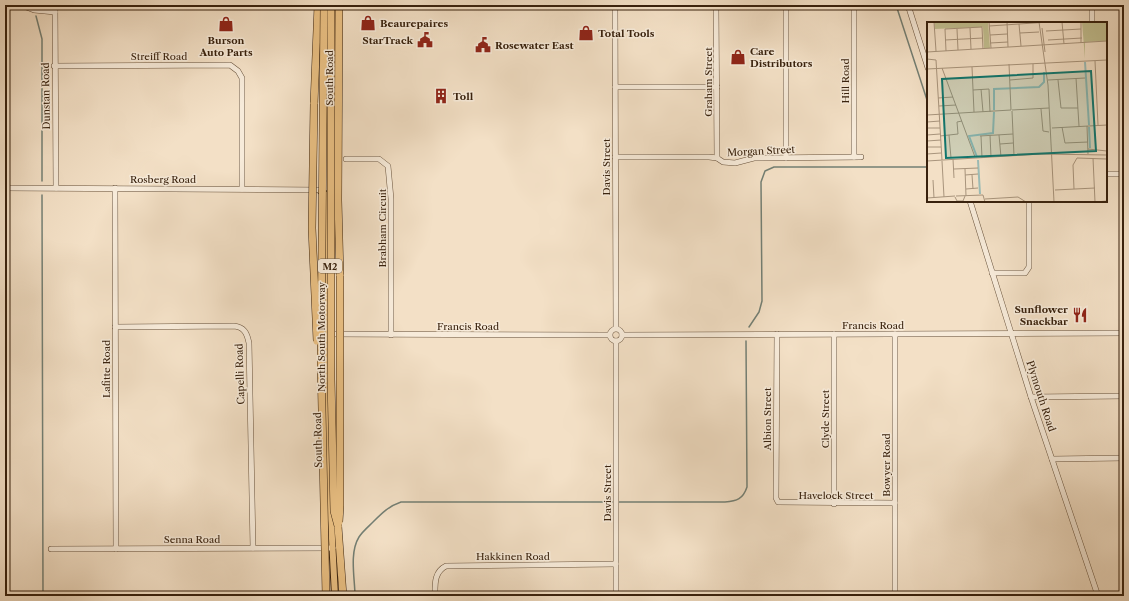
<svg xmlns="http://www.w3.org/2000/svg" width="1129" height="601" viewBox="0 0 1129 601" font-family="'Libre Caslon Text',serif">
<rect width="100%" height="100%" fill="#f3e0c6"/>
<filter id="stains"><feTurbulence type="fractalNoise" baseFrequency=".005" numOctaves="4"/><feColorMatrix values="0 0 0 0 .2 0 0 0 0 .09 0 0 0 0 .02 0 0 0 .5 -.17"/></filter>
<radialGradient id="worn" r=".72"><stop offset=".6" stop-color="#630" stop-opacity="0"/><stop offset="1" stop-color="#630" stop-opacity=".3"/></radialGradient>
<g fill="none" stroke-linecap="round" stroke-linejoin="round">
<g stroke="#737f74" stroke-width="1.5">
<polyline points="896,5 928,103"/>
<polyline points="36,16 42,39 42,181"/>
<polyline points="42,195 43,596"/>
<polyline points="749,327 759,312 762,301 761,182 765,171 774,167 928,167"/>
<path d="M618,502H725C737,501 743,499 747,487L746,341"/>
<path d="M355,596C355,579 349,553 359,537C362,532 369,526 373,522C382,513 389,506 401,502H614"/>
</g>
<defs>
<g id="minor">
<polyline points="21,5 34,10 55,12"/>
<polyline points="55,5 56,188"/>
<polyline points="615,5 616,328"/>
<polyline points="716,5 717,158"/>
<polyline points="854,5 854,157"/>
<polyline points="908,5 928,68"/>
<polyline points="1092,5 1092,23"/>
<polyline points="54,66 230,65 238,71 242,78 242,189"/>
<polyline points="615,87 717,87"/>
<polyline points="615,157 709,157 717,158 723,162 735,163 754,158 861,157"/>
<polyline points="786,158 786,5"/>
<polyline points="346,159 379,159 388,166 391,199 391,335"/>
<polyline points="1106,174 1124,174"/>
<polyline points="5,188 320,190"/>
<polyline points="115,188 116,549"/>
<polyline points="970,201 1031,397 1098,596"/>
<polyline points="992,273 1025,273 1029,267 1029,201"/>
<path d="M115,327L234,326C244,327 247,333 249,343L253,548"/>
<circle cx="616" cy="335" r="6"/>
<polyline points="328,334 609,335"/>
<polyline points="777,334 776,498 778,502 895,503"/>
<polyline points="834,334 834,504"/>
<polyline points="895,334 895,596"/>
<polyline points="622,335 1124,333"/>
<polyline points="1031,397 1124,396"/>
<polyline points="1052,459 1124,458"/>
<polyline points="51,549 333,548"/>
<path d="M435,596C435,584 434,572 446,566L616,564"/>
<polyline points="616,596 616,341"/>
</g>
<polyline id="major" points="321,191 326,195 327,200 327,443 335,596"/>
<g id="highway">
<polyline points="339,5 338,200 340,276"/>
<polyline points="314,104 318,5"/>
<polyline points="338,526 343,596"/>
</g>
</defs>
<use href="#minor" stroke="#67513b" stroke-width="6"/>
<use href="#major" stroke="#38210d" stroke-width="8"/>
<use href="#highway" stroke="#38210d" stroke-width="8"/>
<use href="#minor" stroke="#f7ebda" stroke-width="5"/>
<use href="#major" stroke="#eac083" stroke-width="6"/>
<use href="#highway" stroke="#eac083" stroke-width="7"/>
<defs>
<g id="highway-bridge">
<polyline points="324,5 321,363 326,596"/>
<polyline points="331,5 331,379 334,511 338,526"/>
<polyline points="314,104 312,228 317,341"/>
<polyline points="339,522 340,506 340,276"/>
</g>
</defs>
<use href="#highway-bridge" stroke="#38210d" stroke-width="8" stroke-linecap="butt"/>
<use href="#highway-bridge" stroke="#eac083" stroke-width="7"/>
</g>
<defs>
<symbol id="shop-bare" viewBox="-9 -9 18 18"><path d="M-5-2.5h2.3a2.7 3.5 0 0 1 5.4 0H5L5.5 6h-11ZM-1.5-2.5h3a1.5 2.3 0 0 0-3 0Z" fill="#8f2418" stroke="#f7ebda" stroke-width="2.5" paint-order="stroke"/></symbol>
<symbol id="civic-bare" viewBox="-9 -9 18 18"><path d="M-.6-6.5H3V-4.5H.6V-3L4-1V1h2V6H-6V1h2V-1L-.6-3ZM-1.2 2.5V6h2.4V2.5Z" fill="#8f2418" stroke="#f7ebda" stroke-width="2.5" paint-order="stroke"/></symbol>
<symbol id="building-bare" viewBox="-9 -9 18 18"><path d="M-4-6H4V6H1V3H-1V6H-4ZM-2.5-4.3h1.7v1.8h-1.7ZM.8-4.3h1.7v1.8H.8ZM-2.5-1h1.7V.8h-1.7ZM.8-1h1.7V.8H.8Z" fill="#8f2418" stroke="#f7ebda" stroke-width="2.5" paint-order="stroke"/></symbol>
<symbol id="restaurant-bare" viewBox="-9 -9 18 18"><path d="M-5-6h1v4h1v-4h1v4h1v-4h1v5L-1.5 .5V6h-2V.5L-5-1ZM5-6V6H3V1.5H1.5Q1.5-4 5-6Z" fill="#8f2418" stroke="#f7ebda" stroke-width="2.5" paint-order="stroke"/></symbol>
</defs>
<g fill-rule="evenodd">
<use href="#shop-bare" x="357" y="12" width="22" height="22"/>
<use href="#shop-bare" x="215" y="13" width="22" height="22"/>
<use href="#shop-bare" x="575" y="22" width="22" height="22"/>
<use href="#civic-bare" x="414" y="29" width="22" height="22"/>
<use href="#civic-bare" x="472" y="34" width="22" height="22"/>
<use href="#shop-bare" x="727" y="46" width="22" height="22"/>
<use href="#building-bare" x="430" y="85" width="22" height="22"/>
<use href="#restaurant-bare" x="1069" y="304" width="22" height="22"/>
</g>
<g text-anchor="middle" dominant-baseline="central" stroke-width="3" stroke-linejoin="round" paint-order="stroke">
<rect fill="#f7ebda" stroke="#715e4a" stroke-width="1" x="318" y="259" width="24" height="14" rx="3"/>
<g font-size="9" font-weight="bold" fill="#38210d">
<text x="330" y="266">M2</text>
</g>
<g font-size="10" font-weight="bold" fill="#38210d" stroke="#f7ebda" text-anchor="start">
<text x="380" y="23">Beaurepaires</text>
<text x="598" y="33">Total Tools</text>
<text x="226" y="40" text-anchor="middle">Burson<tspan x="226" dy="12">Auto Parts</tspan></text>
<text x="413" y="40" text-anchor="end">StarTrack</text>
<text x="495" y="45">Rosewater East</text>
<text x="750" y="51">Care<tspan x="750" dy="12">Distributors</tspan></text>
<text x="453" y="96">Toll</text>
<text x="1068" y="309" text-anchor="end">Sunflower<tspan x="1068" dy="12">Snackbar</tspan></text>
</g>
<g font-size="10" fill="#38210d" stroke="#f7ebda">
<text x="159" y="56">Streiff Road</text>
<text transform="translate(329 78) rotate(-90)">South Road</text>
<text transform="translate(845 81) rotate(-90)">Hill Road</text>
<text transform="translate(708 82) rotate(-90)">Graham Street</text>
<text transform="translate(46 96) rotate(-91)">Dunstan Road</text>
<text transform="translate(761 151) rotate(-3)">Morgan Street</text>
<text transform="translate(606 167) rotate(-90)">Davis Street</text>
<text x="163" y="179">Rosberg Road</text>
<text transform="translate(382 228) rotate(-90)">Brabham Circuit</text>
<text x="873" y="325">Francis Road</text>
<text x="468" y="326">Francis Road</text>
<text transform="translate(321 337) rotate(-90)">North South Motorway</text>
<text transform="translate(106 369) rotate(-90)">Lafitte Road</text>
<text transform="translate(240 374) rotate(-92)">Capelli Road</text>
<text transform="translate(1041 396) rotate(72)">Plymouth Road</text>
<text transform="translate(767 419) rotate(-90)">Albion Street</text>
<text transform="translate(825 419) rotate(-90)">Clyde Street</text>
<text transform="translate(318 440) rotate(-91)">South Road</text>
<text transform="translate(886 465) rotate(-90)">Bowyer Road</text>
<text transform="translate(607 493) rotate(-90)">Davis Street</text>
<text x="836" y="495">Havelock Street</text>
<text x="192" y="539">Senna Road</text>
<text x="513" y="556">Hakkinen Road</text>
</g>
</g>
<g transform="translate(927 22)">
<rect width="180" height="180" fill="#f3e0c6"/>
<path d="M7,0H61L63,26H57L56,5L8,7ZM155,0H180V19L158,20V37Z" fill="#c2c091"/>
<path fill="none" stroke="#9bbdb8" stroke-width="2" d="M158,40L162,103M67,88V67L112,65L117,60V50M162,105L163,126M50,135L42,114L66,111L67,90M51,138L53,172"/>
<path fill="none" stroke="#a8947c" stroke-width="1" d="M7,0L9,29M62,0L64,26M80,0L81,25M112,0L121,63L127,180M135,0L137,22M154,0V21M92,2L94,24M62,4L122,0M43,6L44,27M115,6L118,30M30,7L31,28M119,9L154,7M93,11L112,10M63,13L80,12M18,18L56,16M121,18L155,16M63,21L81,20M19,29L18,7L55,5L56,27M0,30L180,19M0,37L9,38L15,138M168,39L171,103M82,42L84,88M45,45L47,90M15,46L48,135M0,47L180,38M149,56L152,104M83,58L106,56V42M121,58L158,56M131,58L134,86H151M54,67L56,90M46,68L62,67L63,90M11,76L26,75M12,84L29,83M114,87L116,109L122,110M85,88L122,86M85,89L87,134M0,93L84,88M0,100L13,99M160,104L161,132M135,105L138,121L161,120M0,106H13M125,106L180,103M0,113L13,112M22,113L24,136M63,113L64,135M72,113L74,135M13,114L31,112L30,100L35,99M53,114L86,112M54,114L55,136M0,119L14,118M73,122L86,121M0,125H14M161,127L180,129M0,132L14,131M166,136L168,180M26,137L27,156M0,139L114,132L180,133M15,139L17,175M27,147L51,146M38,147L39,174M38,153L51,152M45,153L46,167M6,158L7,176M39,167L51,166M147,167L146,143L150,136L180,137M128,168L168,166M29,174L56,173L58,180M28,175L30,179H36L38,174M0,176L28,174M58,177L91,175L99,180M168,180L180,179"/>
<path fill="#0f766e" fill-opacity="0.15" stroke="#0f766e" stroke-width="2" d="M164,49L169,129L19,136L15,57Z"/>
<rect width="180" height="180" fill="none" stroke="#38210d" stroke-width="2"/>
</g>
<rect width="1129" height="601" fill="none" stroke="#f3e0c6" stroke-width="20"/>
<rect x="6" y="6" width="1117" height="589" fill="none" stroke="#38210d" stroke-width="2"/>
<rect x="10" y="10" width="1109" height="581" fill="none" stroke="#38210d"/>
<rect width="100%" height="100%" filter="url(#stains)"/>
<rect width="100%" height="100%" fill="url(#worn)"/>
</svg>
